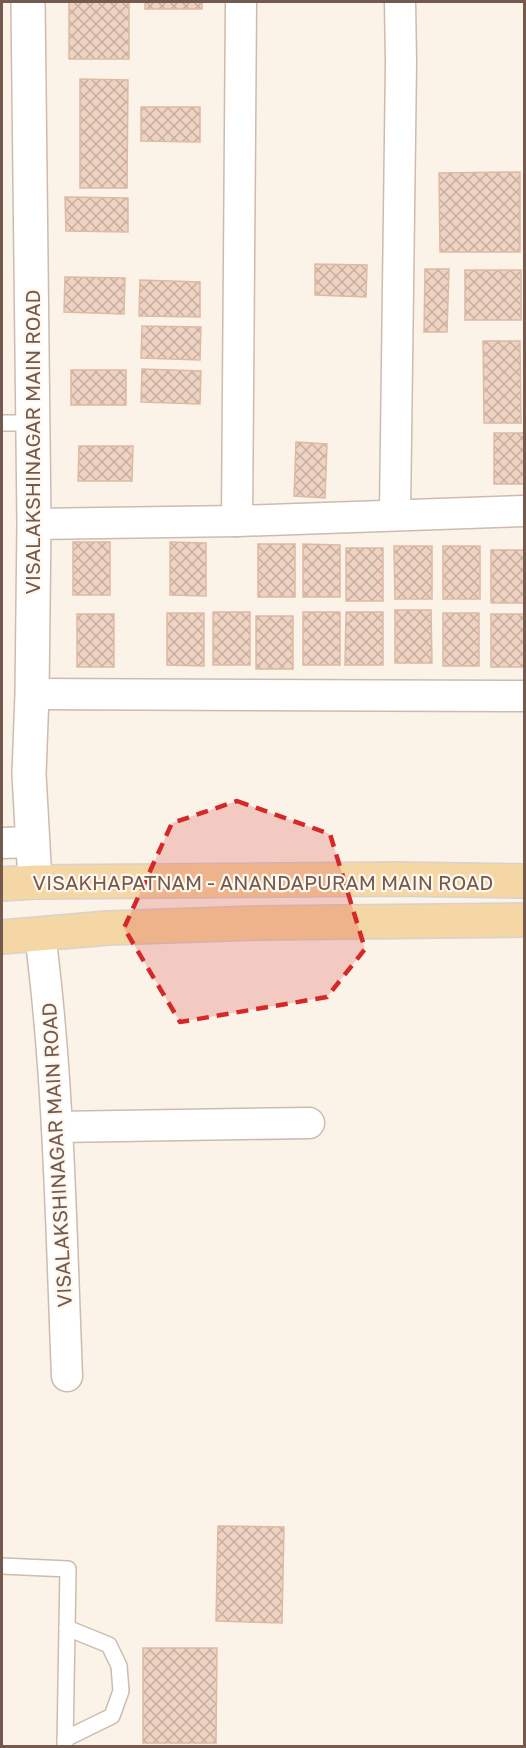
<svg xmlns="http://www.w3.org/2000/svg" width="526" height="1748" viewBox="0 0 526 1748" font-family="'Golos Text',sans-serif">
<defs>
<pattern id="building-cross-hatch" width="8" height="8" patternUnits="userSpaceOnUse" patternTransform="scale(1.5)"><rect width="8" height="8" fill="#efd3c2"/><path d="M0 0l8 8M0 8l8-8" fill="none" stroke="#c6aea0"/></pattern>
</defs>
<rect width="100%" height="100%" fill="#fbf3e8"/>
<g fill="url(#building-cross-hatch)" stroke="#e0b9a3" stroke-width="1.5">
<rect x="69" y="2" width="60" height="57"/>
<rect x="145" y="2" width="57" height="7"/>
<polygon points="80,79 128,80 127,188 80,188"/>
<polygon points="141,107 200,107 200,142 141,141"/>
<polygon points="520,172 520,252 440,252 439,173"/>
<polygon points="65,197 128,198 128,232 66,231"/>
<polygon points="315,264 367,265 366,297 315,295"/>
<polygon points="425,269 449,269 447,332 424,332"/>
<rect x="465" y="270" width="56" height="50"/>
<polygon points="65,277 125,278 124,314 64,312"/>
<polygon points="140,280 200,282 200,317 139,316"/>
<polygon points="142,326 201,327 200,360 141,358"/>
<polygon points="483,341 520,341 521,423 484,423"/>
<polygon points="142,369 201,371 200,404 141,402"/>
<rect x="71" y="370" width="55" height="35"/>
<rect x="494" y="433" width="30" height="51"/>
<polygon points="296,442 327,444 325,498 294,496"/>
<polygon points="79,446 133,446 132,481 78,481"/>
<rect x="73" y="542" width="37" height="53"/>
<polygon points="170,542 206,543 206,596 170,595"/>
<rect x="258" y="544" width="37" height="53"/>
<polygon points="303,544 340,545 340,597 303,597"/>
<polygon points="394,546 432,546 432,599 395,599"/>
<rect x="443" y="546" width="37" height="53"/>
<rect x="346" y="548" width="37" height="53"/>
<rect x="491" y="550" width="33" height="53"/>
<polygon points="395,610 431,610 432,663 395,663"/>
<rect x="213" y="612" width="37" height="53"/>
<rect x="303" y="612" width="37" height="53"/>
<polygon points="346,612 383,612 383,665 345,665"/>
<polygon points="167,613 204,613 204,666 167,665"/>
<rect x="443" y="613" width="36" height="53"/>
<rect x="77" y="614" width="37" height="53"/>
<rect x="491" y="614" width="33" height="53"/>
<rect x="256" y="616" width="37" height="53"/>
<polygon points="218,1526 284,1527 282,1623 216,1621"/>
<polygon points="143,1648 217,1648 216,1743 143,1743"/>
</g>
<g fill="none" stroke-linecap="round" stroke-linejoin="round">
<defs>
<g id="service">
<polyline points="2,423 33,423"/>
<polyline points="2,1566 68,1569 65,1746"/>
<polyline points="65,1739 112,1716 121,1691 119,1666 109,1645 67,1628"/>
</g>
<g id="minor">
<polyline points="395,514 401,62 400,2"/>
<polyline points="237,521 241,2"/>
<polyline points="34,524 237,521 524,511"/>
<polyline points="32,694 524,696"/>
<polyline points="2,843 33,842"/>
<path d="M40,934C59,1080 61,1229 67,1376"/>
<polyline points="57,1127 309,1123"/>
</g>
<polyline id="tertiary" points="28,2 34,524 32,694 29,774 35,882"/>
<g id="primary">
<polyline points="2,884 35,882 396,879 524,881"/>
<polyline points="2,937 108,928 257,923 524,920"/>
</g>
</defs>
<use href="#service" stroke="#cdbbaf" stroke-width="18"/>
<use href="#minor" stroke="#cdbbaf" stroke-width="33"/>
<use href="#tertiary" stroke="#cdbbaf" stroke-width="36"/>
<use href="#primary" stroke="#d8d1cd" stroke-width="36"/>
<use href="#service" stroke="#fff" stroke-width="15"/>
<use href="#minor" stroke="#fff" stroke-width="30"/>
<use href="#tertiary" stroke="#fff" stroke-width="33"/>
<use href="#primary" stroke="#f5d6a5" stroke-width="33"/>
</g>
<path fill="#d62828" fill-opacity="0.2" stroke="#d62828" stroke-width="4.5" stroke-dasharray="12 8" stroke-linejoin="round" d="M237,801L330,834L365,949L327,997L180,1022L124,928L172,823Z"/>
<g text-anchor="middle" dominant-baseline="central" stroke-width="4.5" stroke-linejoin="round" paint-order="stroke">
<g font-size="20" fill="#745a4e" stroke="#fef7ee">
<text transform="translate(32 442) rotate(-90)">VISALAKSHINAGAR MAIN ROAD</text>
<text x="263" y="882">VISAKHAPATNAM - ANANDAPURAM MAIN ROAD</text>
<text transform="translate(56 1155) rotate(-93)">VISALAKSHINAGAR MAIN ROAD</text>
</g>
</g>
<rect width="526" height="1748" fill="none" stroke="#745a4e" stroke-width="6"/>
</svg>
